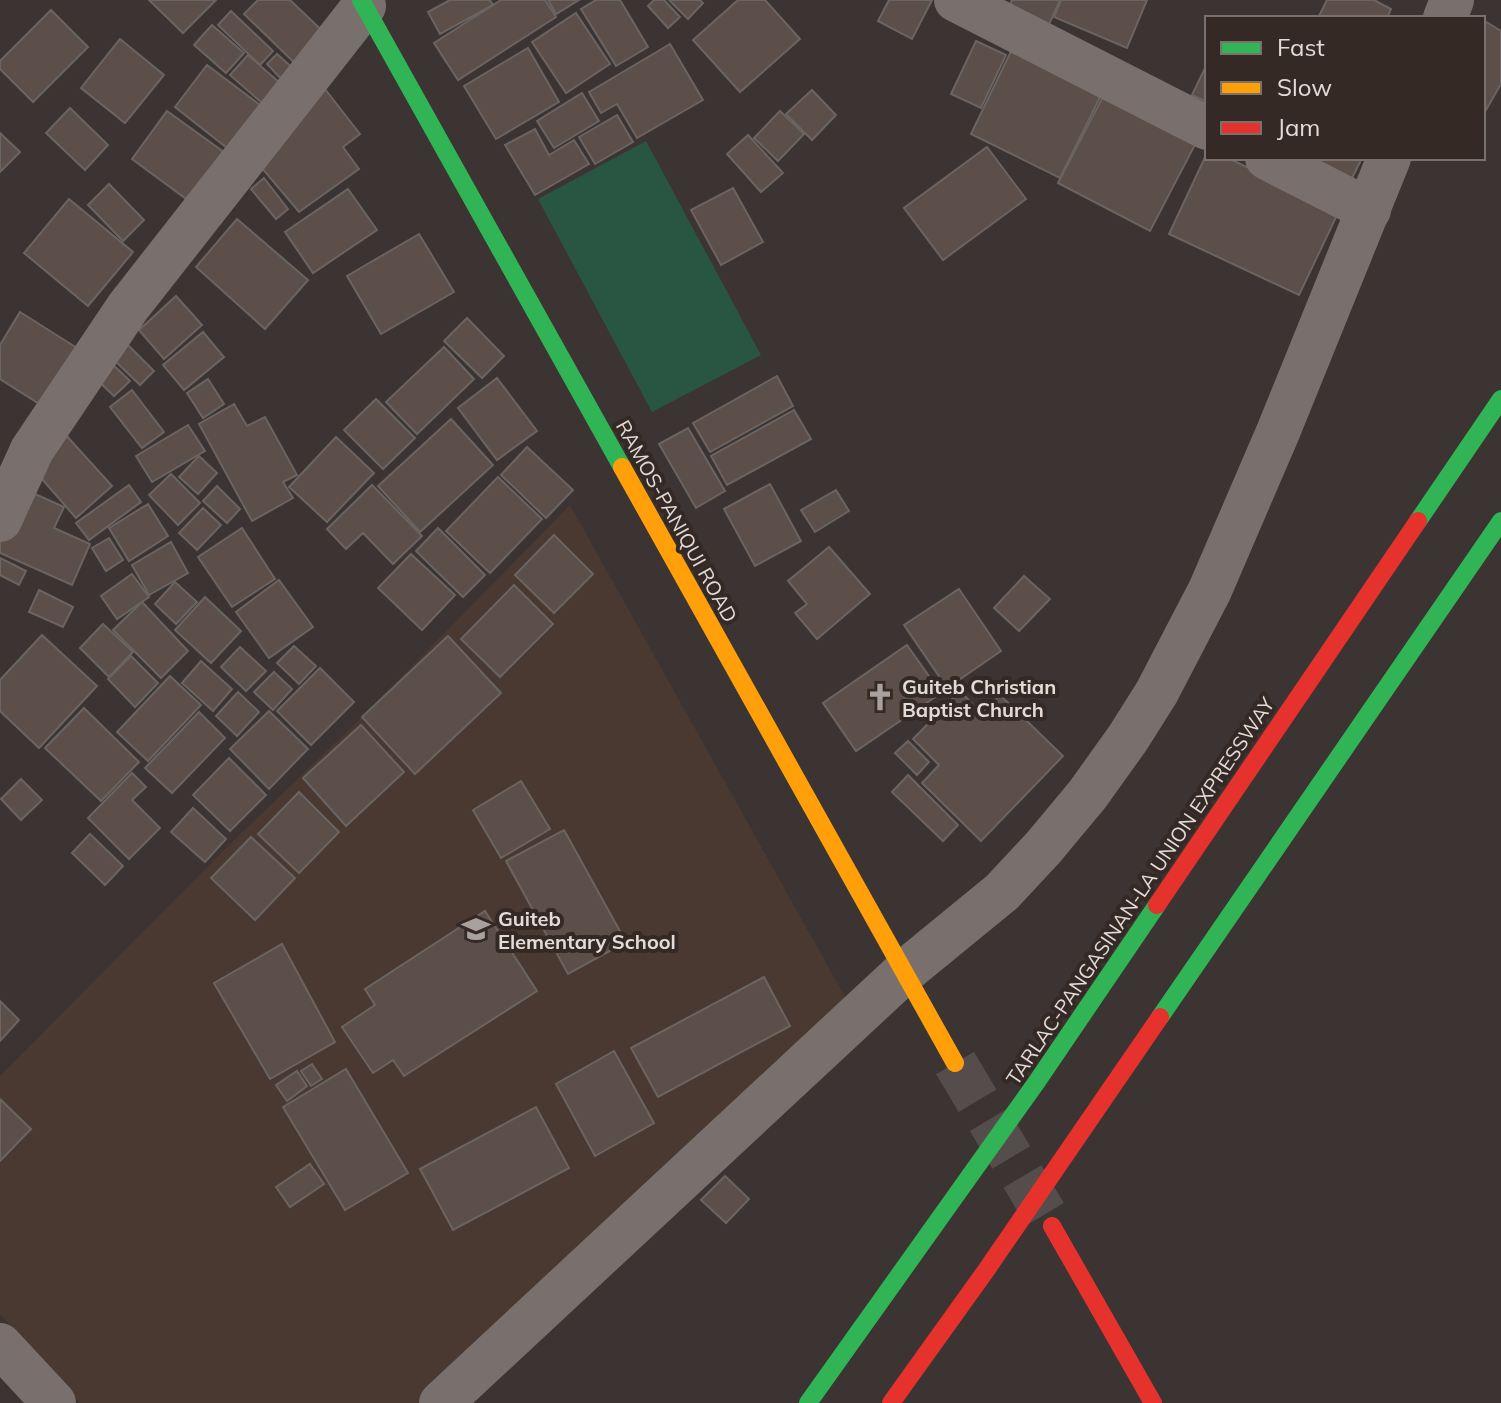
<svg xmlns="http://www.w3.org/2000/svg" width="1501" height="1403" viewBox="0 0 1501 1403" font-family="Mulish,sans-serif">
<rect width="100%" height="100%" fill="#3b3432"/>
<polygon fill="#4a3931" points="570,505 853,1011 432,1403 80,1403 0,1314 0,1076 227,847 362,717"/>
<polygon fill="#295642" points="646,141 761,355 652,412 538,199"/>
<g fill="#5c4e48" stroke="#6a6462" stroke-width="2">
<polygon points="149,0 216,0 183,33"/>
<polygon points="258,0 290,0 332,40 302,70 244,14"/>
<polygon points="450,0 490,0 493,5 440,34 428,12"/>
<polygon points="501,0 545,0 556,17 458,80 434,43"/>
<polygon points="548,0 579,0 556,14"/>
<polygon points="596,0 620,0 648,47 616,66 581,9"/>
<polygon points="654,0 664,0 680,17 668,28 648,6"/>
<polygon points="669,0 700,0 703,3 688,19"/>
<polygon points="738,0 765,0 800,39 740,92 693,40"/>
<polygon points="889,0 932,0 912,39 878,21"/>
<polygon points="1012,0 1060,0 1046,31 1006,13"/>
<polygon points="1061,0 1147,0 1127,48 1054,17"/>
<polygon points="1327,0 1374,0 1391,9 1387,18 1318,18"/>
<polygon points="51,10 88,47 33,102 0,69 0,61"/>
<polygon points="231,11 273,51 260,65 218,25"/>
<polygon points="576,13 610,64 566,93 532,42"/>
<polygon points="1483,20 1501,31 1501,84 1486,110 1483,109"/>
<polygon points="212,25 244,53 226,73 194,45"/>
<polygon points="120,39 164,75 125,123 81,88"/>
<polygon points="976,41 1006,55 981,108 951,94"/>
<polygon points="1015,43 1105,87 1060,178 971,134"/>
<polygon points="670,44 703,100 637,138 617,104 601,113 589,92"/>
<polygon points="528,48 559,102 496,139 464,86"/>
<polygon points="277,54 296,71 285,83 267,64"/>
<polygon points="248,55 280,83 262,103 230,75"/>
<polygon points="1207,64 1207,102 1192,95"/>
<polygon points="207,65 264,108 231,151 175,107"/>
<polygon points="1108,87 1200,135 1150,231 1058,183"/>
<polygon points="325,89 360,134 343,147 359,169 299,212 255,160"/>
<polygon points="812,90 836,115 812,140 786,114"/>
<polygon points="582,93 599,121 554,148 537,121"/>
<polygon points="70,108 108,145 85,170 46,133"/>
<polygon points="167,111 228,155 193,204 132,159"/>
<polygon points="780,111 804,134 778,161 754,138"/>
<polygon points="617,115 633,142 595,164 579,137"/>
<polygon points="535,129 549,155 574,140 589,164 535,195 505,145"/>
<polygon points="0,133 20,152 0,172"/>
<polygon points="748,135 783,173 761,192 727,154"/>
<polygon points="987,147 1026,199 943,260 904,208"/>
<polygon points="1207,153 1207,158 1228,158 1339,211 1299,295 1169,234"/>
<polygon points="1298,158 1362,158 1348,186"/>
<polygon points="264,178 288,209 276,219 251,189"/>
<polygon points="109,184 144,220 123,241 88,205"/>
<polygon points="733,188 763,242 721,265 691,210"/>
<polygon points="348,189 377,230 313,273 285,232"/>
<polygon points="69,199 133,252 88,306 24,253"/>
<polygon points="237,219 308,280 265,329 196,267"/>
<polygon points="419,234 454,292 381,334 347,276"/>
<polygon points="176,296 202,325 164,359 139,330"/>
<polygon points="20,312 85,353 49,410 0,379 0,345"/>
<polygon points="467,318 504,356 482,378 444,341"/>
<polygon points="203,332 224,357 184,390 163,365"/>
<polygon points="125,342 154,371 140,385 111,357"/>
<polygon points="444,347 474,379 417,434 386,402"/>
<polygon points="106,358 130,381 114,396 91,374"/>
<polygon points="777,376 793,406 710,452 693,423"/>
<polygon points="497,378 537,431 497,460 458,408"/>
<polygon points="208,379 224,404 203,418 187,393"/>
<polygon points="132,390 164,432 142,448 110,407"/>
<polygon points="376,399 415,438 383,469 344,430"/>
<polygon points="234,404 247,426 265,417 297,475 283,482 293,498 252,521 199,424"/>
<polygon points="794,410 811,439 727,485 711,456"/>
<polygon points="451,419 493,465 420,532 378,486"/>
<polygon points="188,425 205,451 152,482 136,456"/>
<polygon points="688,428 725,491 696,508 659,444"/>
<polygon points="64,433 112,486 76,518 29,464"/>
<polygon points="336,437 374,473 327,522 289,487"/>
<polygon points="527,447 573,490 546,518 501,475"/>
<polygon points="199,456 217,473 198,494 179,477"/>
<polygon points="171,474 200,503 178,525 149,495"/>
<polygon points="498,477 542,519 490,573 446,531"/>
<polygon points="770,484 801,541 755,566 724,509"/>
<polygon points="129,485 141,502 89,540 76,523"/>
<polygon points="372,485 422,536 393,564 363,533 346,549 327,529"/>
<polygon points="217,486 240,509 227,523 203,501"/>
<polygon points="24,489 64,507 54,528 90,544 72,585 0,553 0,543"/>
<polygon points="836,490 849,511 815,532 801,510"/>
<polygon points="148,504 168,536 129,561 109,528"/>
<polygon points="203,508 221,525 197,550 179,533"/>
<polygon points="242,528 275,579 232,607 198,557"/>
<polygon points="438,528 485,575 463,597 416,551"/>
<polygon points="554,535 593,574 554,613 515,575"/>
<polygon points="109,538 123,560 106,571 92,548"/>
<polygon points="171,542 188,573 149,595 132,565"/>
<polygon points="829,547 870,594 817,639 795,613 807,604 788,581"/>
<polygon points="411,554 455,595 422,630 378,588"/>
<polygon points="0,558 26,571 19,585 0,575"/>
<polygon points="132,574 149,597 117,619 101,596"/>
<polygon points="1024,576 1050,599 1019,631 994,608"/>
<polygon points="279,580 313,627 269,658 236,612"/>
<polygon points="175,582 197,602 176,624 155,604"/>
<polygon points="514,585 553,624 500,677 461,639"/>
<polygon points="959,589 1001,651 947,688 904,625"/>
<polygon points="39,590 73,607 63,627 29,612"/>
<polygon points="205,597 241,631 211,663 175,630"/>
<polygon points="142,602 188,651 161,678 113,630"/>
<polygon points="103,624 133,652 109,677 80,648"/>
<polygon points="42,635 97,686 39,748 0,711 0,680"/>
<polygon points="448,636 501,693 415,774 362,717"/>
<polygon points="907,645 941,693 856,751 823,703"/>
<polygon points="294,646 316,666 299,684 277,663"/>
<polygon points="240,647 266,671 246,691 221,667"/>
<polygon points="131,656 158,683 135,707 108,679"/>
<polygon points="201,661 232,689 213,711 182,683"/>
<polygon points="320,668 354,702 311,745 277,711"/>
<polygon points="274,672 292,689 273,710 254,692"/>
<polygon points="170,676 201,705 148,761 117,732"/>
<polygon points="960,691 982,714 1000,695 1063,756 981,841 922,783 939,765 913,739"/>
<polygon points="238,692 259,712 237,736 216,716"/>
<polygon points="84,708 139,762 101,801 45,748"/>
<polygon points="269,711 308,749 269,789 230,749"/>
<polygon points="199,712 225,738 172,793 145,768"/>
<polygon points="361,725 404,772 346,826 303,778"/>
<polygon points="908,741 929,762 917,775 895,753"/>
<polygon points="229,758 266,795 230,831 193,795"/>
<polygon points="132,773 146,787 132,800 160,828 129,859 88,818"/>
<polygon points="908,775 958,825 943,841 892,792"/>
<polygon points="21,779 42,800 21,820 1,799"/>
<polygon points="521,781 550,829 501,858 473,810"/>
<polygon points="299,792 339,832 299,873 258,834"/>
<polygon points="193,808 226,839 205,862 171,832"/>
<polygon points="564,830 626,942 568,974 506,861"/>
<polygon points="90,834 123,866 105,885 72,853"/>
<polygon points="251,837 295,878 255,920 211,878"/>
<polygon points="485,911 537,991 404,1076 393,1060 373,1073 342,1027 375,1005 365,989"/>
<polygon points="282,944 335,1042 270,1079 214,983"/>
<polygon points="764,977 790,1026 658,1097 631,1048"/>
<polygon points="0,1001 19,1020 0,1041"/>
<polygon points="614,1051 654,1123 595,1156 556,1084"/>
<polygon points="312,1064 322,1079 311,1086 301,1071"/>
<polygon points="346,1069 408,1173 345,1210 283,1107"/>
<polygon points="297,1071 307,1086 287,1101 276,1085"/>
<polygon points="0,1099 31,1129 0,1161"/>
<polygon points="536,1107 569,1168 453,1230 420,1169"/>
<polygon points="310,1164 324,1184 290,1207 276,1187"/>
<polygon points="725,1176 749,1199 726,1223 701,1200"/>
</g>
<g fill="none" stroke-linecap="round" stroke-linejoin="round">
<polyline stroke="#544d4b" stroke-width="44" stroke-dasharray="44 22" stroke-linecap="butt" points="955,1063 1052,1226"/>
<g stroke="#79706e" stroke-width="44">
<polyline points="956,0 1207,128"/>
<polyline points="1445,18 1452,0"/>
<polyline points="1267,158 1369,210"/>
<polyline points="0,520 32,450 128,307 364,6"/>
<polyline points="0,1345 54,1403"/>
<polyline points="441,1403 903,973 1002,892 1043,848 1088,794 1128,738 1157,692 1210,590 1278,432 1389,158"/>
</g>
<g stroke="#30b455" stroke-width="18">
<polyline points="361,0 622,467"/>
<polyline points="1418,521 1501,399"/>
<polyline points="1160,1017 1501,521"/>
<polyline points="808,1403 1036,1083 1157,905"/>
</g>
<polyline stroke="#ff9f0a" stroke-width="18" points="622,467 955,1063"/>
<g stroke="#e5322d" stroke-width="18">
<polyline points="1157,905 1418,521"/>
<polyline points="1052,1226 1153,1403"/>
<polyline points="891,1403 987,1269 1160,1017"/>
</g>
</g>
<defs>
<symbol id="church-bare" viewBox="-9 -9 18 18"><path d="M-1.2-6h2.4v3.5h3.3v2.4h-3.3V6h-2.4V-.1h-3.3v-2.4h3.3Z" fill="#a8a19d" stroke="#342924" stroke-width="2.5" paint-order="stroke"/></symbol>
<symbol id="school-bare" viewBox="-9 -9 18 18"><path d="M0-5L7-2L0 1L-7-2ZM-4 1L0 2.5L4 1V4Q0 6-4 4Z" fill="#a8a19d" stroke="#342924" stroke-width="2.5" paint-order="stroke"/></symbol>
</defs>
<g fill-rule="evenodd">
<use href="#church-bare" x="860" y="677" width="40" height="40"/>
<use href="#school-bare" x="456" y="909" width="40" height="40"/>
</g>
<g text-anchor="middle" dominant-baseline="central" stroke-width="8" stroke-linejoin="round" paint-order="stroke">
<g font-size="20" fill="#e2dbd7" stroke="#342924">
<text transform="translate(677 521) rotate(61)">RAMOS-PANIQUI ROAD</text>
<text transform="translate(1140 891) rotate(-56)">TARLAC-PANGASINAN-LA UNION EXPRESSWAY</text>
</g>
<g font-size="20" font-weight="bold" fill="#e2dbd7" stroke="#342924" text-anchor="start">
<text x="902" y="686">Guiteb Christian<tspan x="902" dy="23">Baptist Church</tspan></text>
<text x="498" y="918">Guiteb<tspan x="498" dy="23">Elementary School</tspan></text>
</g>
</g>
<rect x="1205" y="16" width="280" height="144" fill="#342924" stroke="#7a706c" stroke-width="2"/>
<rect x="1221" y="42" width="40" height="12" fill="#30b455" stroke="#7a706c" stroke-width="2"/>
<text x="1277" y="56" font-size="24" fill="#e2dbd7">Fast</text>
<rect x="1221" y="82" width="40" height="12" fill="#ff9f0a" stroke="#7a706c" stroke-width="2"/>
<text x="1277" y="96" font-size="24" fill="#e2dbd7">Slow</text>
<rect x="1221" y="122" width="40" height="12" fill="#e5322d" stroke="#7a706c" stroke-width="2"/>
<text x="1277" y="136" font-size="24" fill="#e2dbd7">Jam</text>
</svg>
